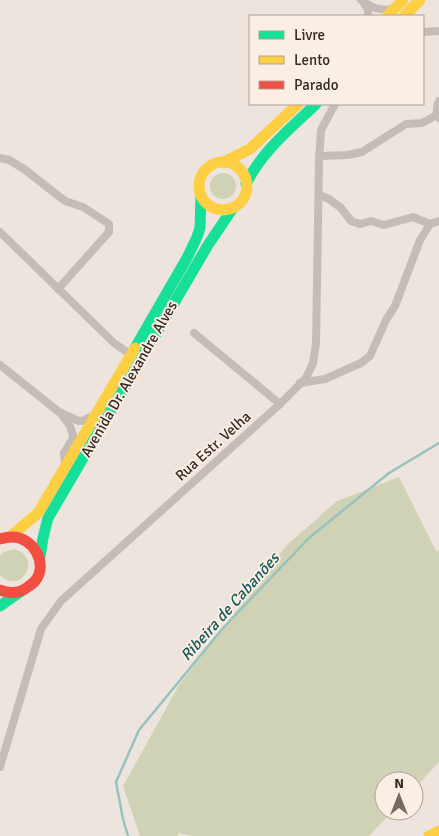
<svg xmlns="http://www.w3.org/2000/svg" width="439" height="836" viewBox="0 0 439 836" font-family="Signika,sans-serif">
<rect width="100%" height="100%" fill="#ede4dd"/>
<g fill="#d0d2b6">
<circle cx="223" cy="186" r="13"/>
<polygon points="399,477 436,551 439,550 439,762 414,789 414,781 384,781 384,811 393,811 369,836 192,836 178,833 178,836 140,836 123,786 179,685 287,545 337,501"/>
<path d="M14,549C43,557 22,596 0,575V555L4,552Z"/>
</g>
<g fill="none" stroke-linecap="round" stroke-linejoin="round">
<polyline stroke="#98c2bd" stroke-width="2.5" points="128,836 123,819 116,782 139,730 223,628 309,538 389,473 439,443"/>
<g stroke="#c5bcb7" stroke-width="8">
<path d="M361,0C372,8 379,11 393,9"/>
<polyline points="364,3 368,10 368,16"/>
<polyline points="423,32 439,31"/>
<path d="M439,101C436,106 436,114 439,118"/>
<polyline points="319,156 348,155 362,152 406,124 422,123 437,115"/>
<polyline points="0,158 9,160 24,169 65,201 83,207 109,224 109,232 58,289"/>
<polyline points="319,195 329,199 341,208 351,221 360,224 371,221 384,225 413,217 430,224 439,221"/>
<polyline points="0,232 114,343 130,354"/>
<polyline points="194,333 280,404"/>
<polyline points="0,365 59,412 79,421 82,421 93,416"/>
<polyline points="300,383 325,379 361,363 370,356 386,320 395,306 420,240 430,224"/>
<polyline points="62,415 70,426 73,435 73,438 64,453 65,463"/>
<polyline points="0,767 41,629 61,601 280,404 306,378 313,363 316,344 319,160 321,130 335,104"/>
</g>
<g stroke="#16e098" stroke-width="11">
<path d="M246,184C262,151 290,129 316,104"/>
<polyline points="135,348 187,258 197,237 200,228 201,196"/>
<polyline points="40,557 43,538 48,518 208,245 233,208"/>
<polyline points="0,606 20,592"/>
</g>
<g stroke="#ffcf43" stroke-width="11">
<polyline points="387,16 403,0"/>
<polyline points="404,16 420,0"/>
<polyline points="224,162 250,149 298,104"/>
<circle cx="223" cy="186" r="24"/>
<polyline points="11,536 38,513 135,348"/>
<polyline points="429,836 439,831"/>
</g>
<path stroke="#f24e42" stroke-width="11" d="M0,539C4,538 8,537 11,537C33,536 49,564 35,581C33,583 31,585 29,586C20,594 10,594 0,590"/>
</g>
<g text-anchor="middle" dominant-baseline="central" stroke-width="4" stroke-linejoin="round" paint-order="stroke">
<g font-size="15" fill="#362925" stroke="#fbeee4">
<text transform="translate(129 379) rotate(-60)">Avenida Dr. Alexandre Alves</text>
<text transform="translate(213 446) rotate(-42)">Rua Estr. Velha</text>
</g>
<g font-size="16" font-style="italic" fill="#175b58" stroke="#fbeee4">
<text transform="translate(230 607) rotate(-48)">Ribeira de Cabanões</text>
</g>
</g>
<rect x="249" y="15" width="175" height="90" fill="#fbeee4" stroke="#ac9f98"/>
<rect x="259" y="31" width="25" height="8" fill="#16e098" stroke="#ac9f98"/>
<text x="294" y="40" font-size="15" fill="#362925">Livre</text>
<rect x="259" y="56" width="25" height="8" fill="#ffcf43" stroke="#ac9f98"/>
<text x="294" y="65" font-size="15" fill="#362925">Lento</text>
<rect x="259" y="81" width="25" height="8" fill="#f24e42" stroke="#ac9f98"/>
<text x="294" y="90" font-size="15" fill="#362925">Parado</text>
<g transform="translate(399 796)"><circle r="24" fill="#fbeee4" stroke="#ac9f98"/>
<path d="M0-4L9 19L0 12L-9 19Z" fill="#766a65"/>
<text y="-8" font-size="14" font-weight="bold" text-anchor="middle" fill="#362925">N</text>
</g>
</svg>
